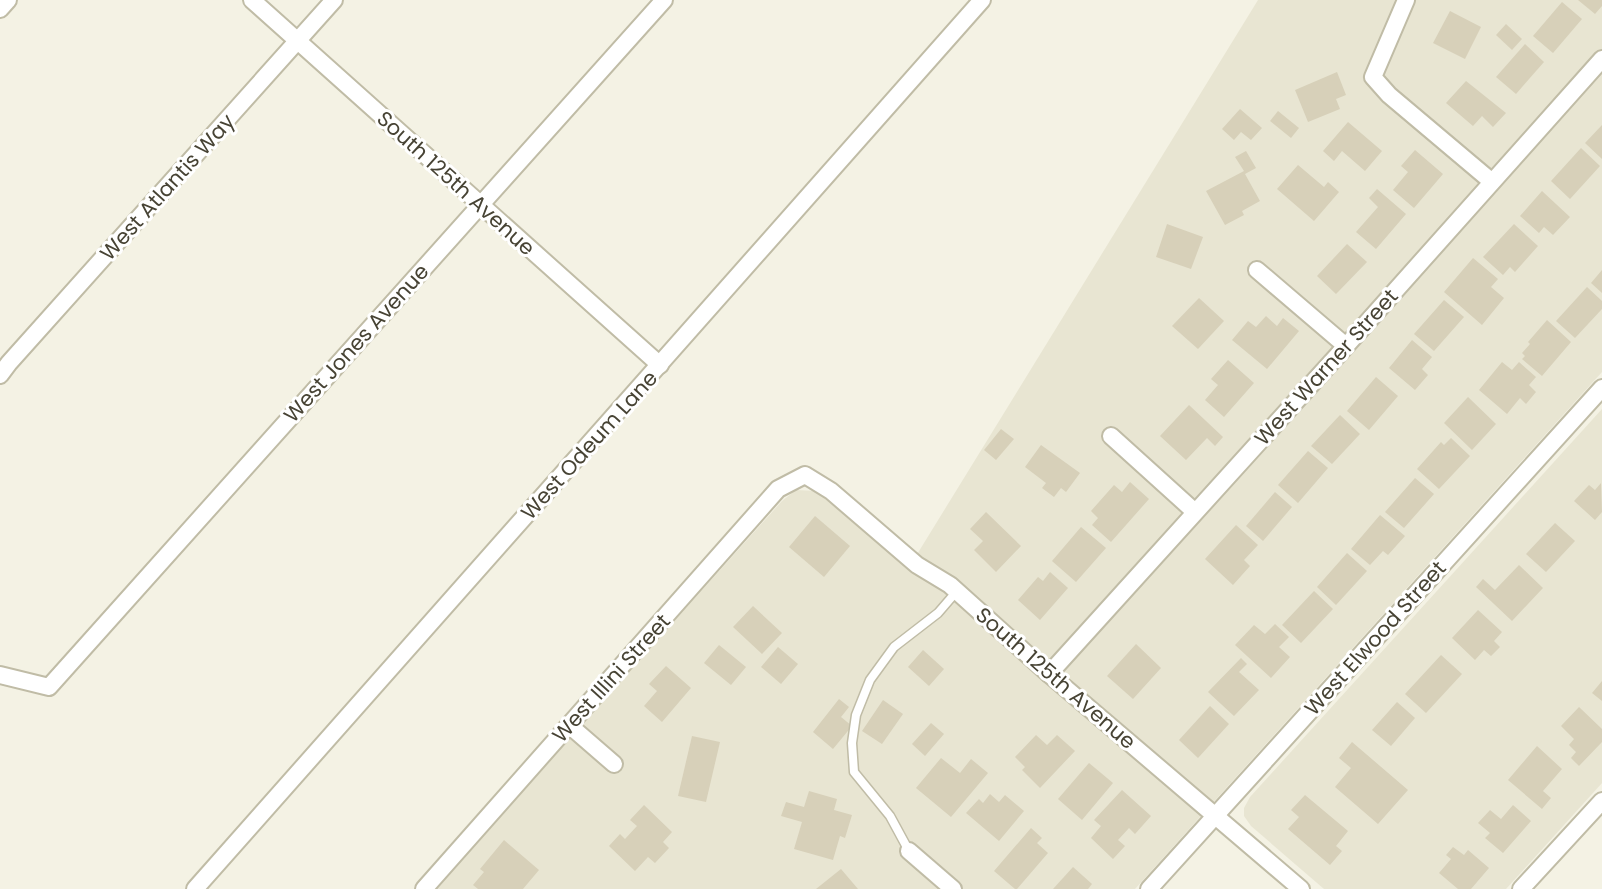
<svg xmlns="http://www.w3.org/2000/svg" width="1602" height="889" viewBox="0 0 1602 889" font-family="Poppins,sans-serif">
<rect width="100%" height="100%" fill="#f4f2e4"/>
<g fill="#e8e5d2">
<polygon points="1258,0 1602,0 1602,372 1135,889 434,889 782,501 796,490 816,491 908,569"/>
<polygon points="1602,409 1602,783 1506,889 1324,889 1251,826 1244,816 1244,808 1250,797"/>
</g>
<g fill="#d7d0b9">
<polygon points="1578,0 1602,0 1602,6 1595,14"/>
<polygon points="1562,2 1582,19 1553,53 1533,36"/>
<polygon points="1450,11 1481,27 1465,59 1433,43"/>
<polygon points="1506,24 1522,39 1512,50 1496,35"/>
<polygon points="1525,44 1544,62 1516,94 1496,77"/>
<polygon points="1337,72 1346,95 1336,99 1340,109 1308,122 1295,90"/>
<polygon points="1466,81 1506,113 1493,127 1482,116 1473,126 1446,103"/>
<polygon points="1240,109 1262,128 1251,140 1241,132 1234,140 1222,129"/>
<polygon points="1278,111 1299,128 1291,138 1270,121"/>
<polygon points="1348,122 1382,151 1365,171 1342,151 1334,161 1323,151"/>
<polygon points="1602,125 1602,159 1585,143"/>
<polygon points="1581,148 1600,166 1570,199 1551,181"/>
<polygon points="1415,150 1443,174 1414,208 1393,190 1408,172 1401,166"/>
<polygon points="1246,151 1256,168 1245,174 1260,201 1242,211 1244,215 1225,225 1206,191 1244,171 1235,157"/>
<polygon points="1298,165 1324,187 1328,182 1339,192 1314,221 1277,189"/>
<polygon points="1377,189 1406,214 1376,249 1356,232 1378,207 1369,198"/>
<polygon points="1542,191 1570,217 1553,235 1544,227 1539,233 1520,216"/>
<polygon points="1167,224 1203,237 1191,269 1156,257"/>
<polygon points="1514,224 1538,246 1515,272 1510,267 1503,275 1483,257"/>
<polygon points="1347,244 1367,262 1336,294 1317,276"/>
<polygon points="1473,258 1498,279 1491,287 1504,298 1482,325 1444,292"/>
<polygon points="1602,270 1602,293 1591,283"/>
<polygon points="1587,287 1602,301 1602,309 1575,338 1556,321"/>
<polygon points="1199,298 1224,321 1198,349 1172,326"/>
<polygon points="1444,300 1464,317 1434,351 1414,334"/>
<polygon points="1266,316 1277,326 1283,318 1299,331 1267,369 1232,340 1248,321 1256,327"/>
<polygon points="1547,320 1571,342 1542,376 1522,359 1525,356 1522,353 1530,344 1528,342"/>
<polygon points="1412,340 1432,357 1422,369 1428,375 1415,390 1389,368"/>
<polygon points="1228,360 1254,383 1224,417 1205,400 1218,385 1211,379"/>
<polygon points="1502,362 1512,370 1519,362 1536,377 1529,385 1536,392 1526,404 1520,398 1507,414 1479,390"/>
<polygon points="1376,377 1398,396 1369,430 1347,411"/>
<polygon points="1468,397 1496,424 1472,450 1444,423"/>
<polygon points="1189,405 1223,437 1215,446 1207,438 1186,460 1160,436"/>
<polygon points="1340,415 1360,434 1332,464 1311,446"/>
<polygon points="1001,429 1014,439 996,460 984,450"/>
<polygon points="1451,438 1470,456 1439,489 1417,469 1441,442 1444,445"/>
<polygon points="1041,445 1080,473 1066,492 1061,488 1054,497 1042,488 1046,483 1025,467"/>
<polygon points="1308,451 1328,468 1298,503 1278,485"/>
<polygon points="1415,478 1434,494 1404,528 1385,512"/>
<polygon points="1130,482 1149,499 1111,542 1092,525 1098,518 1091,511 1114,485 1122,492"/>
<polygon points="1601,483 1602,512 1595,520 1574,501 1589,485 1595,490"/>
<polygon points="1275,492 1292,507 1263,541 1246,526"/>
<polygon points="986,512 1021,546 996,572 974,550 983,541 970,529"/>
<polygon points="1380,515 1405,536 1388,555 1383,551 1370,565 1351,549"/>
<polygon points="815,516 850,546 824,577 789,547"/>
<polygon points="1555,523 1575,541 1546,572 1526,554"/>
<polygon points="1236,525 1258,545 1244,560 1250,566 1233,585 1205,559"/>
<polygon points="1081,527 1106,548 1076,582 1052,561"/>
<polygon points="1347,553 1367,571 1336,605 1317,587"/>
<polygon points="1519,565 1543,588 1512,621 1476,587 1483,579 1495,590"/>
<polygon points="1050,572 1068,588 1040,620 1018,600 1038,577 1043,581"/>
<polygon points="1314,591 1333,609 1301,643 1282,625"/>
<polygon points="753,606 782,633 762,654 733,627"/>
<polygon points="1478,610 1502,632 1494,641 1500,647 1491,656 1484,650 1475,660 1452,638"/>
<polygon points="1275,624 1289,637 1279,647 1290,657 1271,678 1235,645 1254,625 1265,634"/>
<polygon points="1136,644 1161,668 1133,699 1107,676"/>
<polygon points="719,645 746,667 731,685 704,663"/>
<polygon points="778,647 798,664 781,684 761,667"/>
<polygon points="923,650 944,669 929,686 908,667"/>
<polygon points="1441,655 1462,674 1426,713 1405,694"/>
<polygon points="1241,658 1247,664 1239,672 1259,690 1234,716 1208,692"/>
<polygon points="666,666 691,688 662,722 644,706 657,691 649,684"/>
<polygon points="1602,681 1602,701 1592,693"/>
<polygon points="839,699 849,707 841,717 852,726 833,749 813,732"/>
<polygon points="883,700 903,714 882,744 862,731"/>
<polygon points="1397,702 1415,718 1391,746 1372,730"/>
<polygon points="1210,706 1229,724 1198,758 1179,740"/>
<polygon points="1579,707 1602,729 1602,742 1579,766 1571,758 1576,752 1569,745 1574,739 1561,726"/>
<polygon points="931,723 944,734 925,756 912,744"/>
<polygon points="1036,735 1047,745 1057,735 1075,751 1040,788 1022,770 1025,767 1015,757"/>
<polygon points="692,736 720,742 706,802 678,796"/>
<polygon points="1352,742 1408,790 1378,824 1335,787 1351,768 1339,758"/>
<polygon points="1537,746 1562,769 1543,791 1551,798 1542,809 1508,780"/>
<polygon points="941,758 960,773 971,759 988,773 951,817 916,788"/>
<polygon points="1089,763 1113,783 1082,820 1058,799"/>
<polygon points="1122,790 1151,816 1135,834 1129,828 1118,840 1125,846 1113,859 1091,838 1101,826 1094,820"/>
<polygon points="809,791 837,799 834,810 852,815 845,838 840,836 833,860 794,849 802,822 781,816 786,802 804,807"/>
<polygon points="990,794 999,802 1005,795 1024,811 999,841 966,813 979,799 983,803"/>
<polygon points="1305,795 1348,831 1336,846 1342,851 1330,865 1288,829 1299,817 1291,810"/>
<polygon points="644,805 672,832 663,842 669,848 655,863 648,857 635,871 609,846 620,834 625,839 637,826 630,820"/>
<polygon points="1513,805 1531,821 1503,853 1485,838 1490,833 1478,823 1490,810 1501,819"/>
<polygon points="1031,828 1042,838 1037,843 1048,853 1017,889 1015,889 994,871"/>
<polygon points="504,840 539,870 523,889 478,889 473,885 484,872 480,869"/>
<polygon points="1453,847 1464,855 1468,850 1489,868 1471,889 1458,889 1439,873 1451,859 1446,855"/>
<polygon points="1073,867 1092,884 1088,889 1053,889"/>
<polygon points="841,869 858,889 816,889"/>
</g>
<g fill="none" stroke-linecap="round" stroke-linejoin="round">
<defs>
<polyline id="service" points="909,851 890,816 854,772 852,743 856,715 870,680 894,647 938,613 957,591"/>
<g id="minor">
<polyline points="252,0 660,365"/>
<polyline points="1406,0 1373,77 1389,95 1491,181"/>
<polyline points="0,9 8,0"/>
<polyline points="1257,270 1346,346"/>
<polyline points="0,375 9,363 334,0"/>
<polyline points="1111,436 1195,512"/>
<polyline points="1049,674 1346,346 1602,59"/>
<polyline points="0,675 49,687 664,0"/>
<polyline points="569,725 614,764"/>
<polyline points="909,851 953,889"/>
<polyline points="195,889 982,0"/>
<polyline points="424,889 778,489 805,475 831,491 917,565 950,585 1049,674 1301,889"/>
<polyline points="1149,889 1602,388"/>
<polyline points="1521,889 1602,801"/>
</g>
</defs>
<use href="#service" stroke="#c0bca6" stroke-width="11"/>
<use href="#minor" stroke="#c0bca6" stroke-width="20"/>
<use href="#service" stroke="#fff" stroke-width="8"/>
<use href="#minor" stroke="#fff" stroke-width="16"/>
</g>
<g text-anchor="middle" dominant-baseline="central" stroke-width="6" stroke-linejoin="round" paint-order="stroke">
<g font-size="21" fill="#474334" stroke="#fff">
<text transform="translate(456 183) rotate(42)">South 125th Avenue</text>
<text transform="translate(167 187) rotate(-48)">West Atlantis Way</text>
<text transform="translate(356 343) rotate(-48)">West Jones Avenue</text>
<text transform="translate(1326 367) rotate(-48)">West Warner Street</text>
<text transform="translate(589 445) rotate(-48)">West Odeum Lane</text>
<text transform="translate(1375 638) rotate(-48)">West Elwood Street</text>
<text transform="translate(611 678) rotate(-48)">West Illini Street</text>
<text transform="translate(1056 678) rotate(41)">South 125th Avenue</text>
</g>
</g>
</svg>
